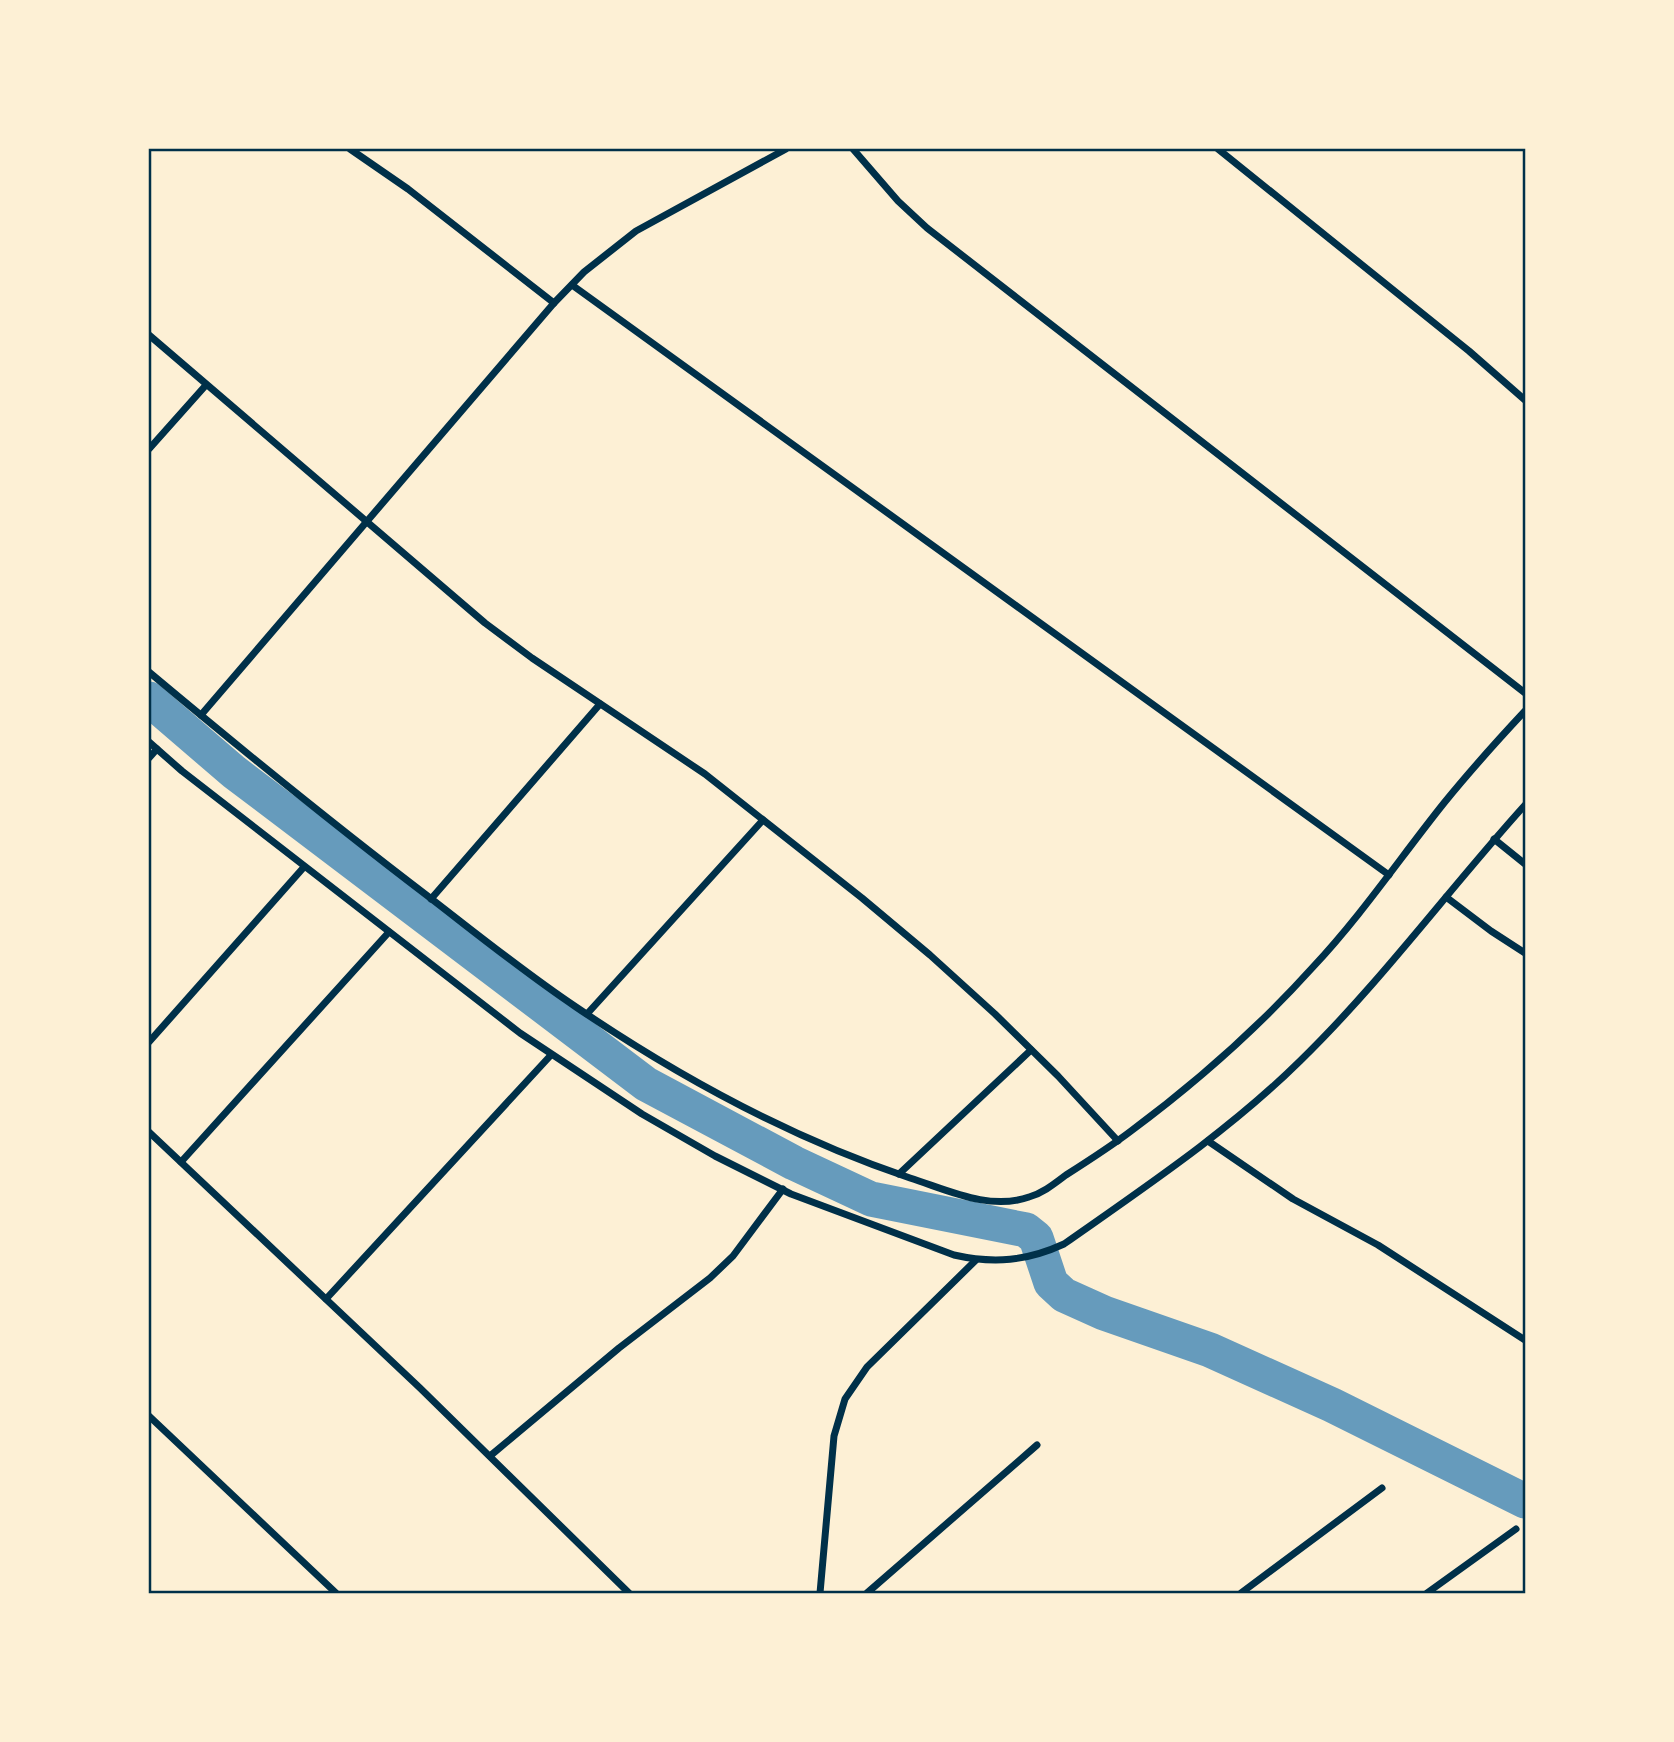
<svg xmlns="http://www.w3.org/2000/svg" width="1674" height="1742" viewBox="0 0 1674 1742" font-family="Raleway,sans-serif">
<rect width="100%" height="100%" fill="#fdf0d5"/>
<g fill="none" stroke-linecap="round" stroke-linejoin="round">
<polyline stroke="#669bbc" stroke-width="35" points="149,699 234,772 646,1084 794,1163 871,1199 1026,1230 1036,1238 1051,1283 1064,1295 1104,1313 1210,1350 1332,1405 1525,1501"/>
<g stroke="#003049" stroke-width="7">
<polyline points="350,149 408,189 554,303"/>
<polyline points="853,149 898,201 927,228 1525,693"/>
<polyline points="1218,149 1469,351 1525,400"/>
<polyline points="572,285 1389,875"/>
<polyline points="149,335 485,623 532,658 705,774 862,898 930,955 995,1014 1058,1076 1118,1141"/>
<polyline points="149,449 206,385"/>
<path d="M149,672C241,749 333,824 429,897C477,934 525,973 576,1007C679,1077 791,1138 910,1178C948,1190 989,1211 1029,1197C1043,1193 1054,1184 1066,1175C1088,1161 1110,1147 1131,1131C1197,1082 1258,1028 1313,967C1361,916 1400,858 1444,803C1470,771 1497,741 1525,711"/>
<polyline points="201,715 554,303 584,272 636,231 786,149"/>
<path d="M149,742L182,771L520,1033L642,1114L715,1156L791,1194L954,1255C994,1264 1027,1261 1064,1244C1145,1187 1229,1131 1300,1061C1382,981 1449,889 1525,805"/>
<polyline points="149,758 157,749"/>
<polyline points="1494,839 1525,864"/>
<polyline points="1446,897 1491,931 1525,953"/>
<polyline points="431,899 600,704"/>
<polyline points="587,1014 763,820"/>
<polyline points="149,1042 304,867"/>
<polyline points="149,1132 420,1388 629,1593"/>
<polyline points="1208,1141 1293,1199 1378,1245 1525,1340"/>
<polyline points="181,1162 389,932"/>
<polyline points="899,1174 1031,1050"/>
<polyline points="326,1299 551,1055"/>
<polyline points="149,1416 336,1593"/>
<polyline points="490,1456 619,1348 710,1278 733,1256 783,1189"/>
<polyline points="820,1593 834,1436 845,1399 867,1367 976,1260"/>
<polyline points="867,1593 1037,1445"/>
<polyline points="1241,1593 1382,1488"/>
<polyline points="1427,1593 1516,1529"/>
</g>
</g>
<rect width="1674" height="1742" fill="none" stroke="#fdf0d5" stroke-width="301"/>
<rect x="150" y="150" width="1374" height="1442" fill="none" stroke="#003049" stroke-width="2.5"/>
</svg>
